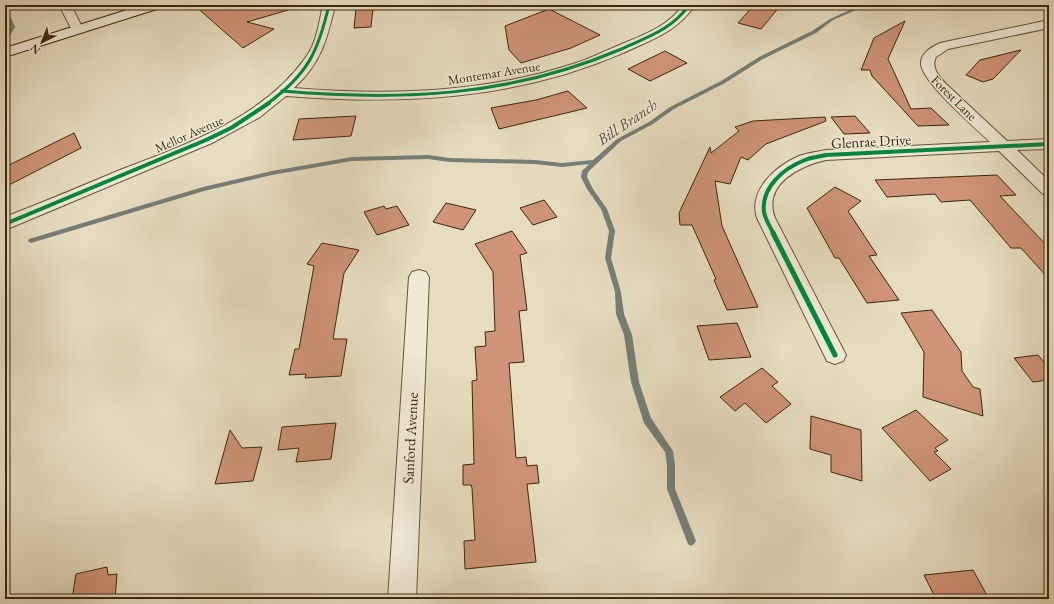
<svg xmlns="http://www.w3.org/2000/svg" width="1054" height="604" viewBox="0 0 1054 604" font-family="'EB Garamond',serif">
<rect width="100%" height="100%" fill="#e6ddc0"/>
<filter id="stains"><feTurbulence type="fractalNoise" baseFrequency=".005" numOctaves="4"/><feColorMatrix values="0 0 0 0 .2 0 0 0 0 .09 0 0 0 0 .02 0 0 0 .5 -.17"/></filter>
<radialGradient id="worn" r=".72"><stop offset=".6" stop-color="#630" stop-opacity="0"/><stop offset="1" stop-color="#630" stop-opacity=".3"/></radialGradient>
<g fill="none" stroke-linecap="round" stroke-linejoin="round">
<g fill="#747f76" fill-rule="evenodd">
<polygon points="861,5 867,5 833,20 816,33 763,59 725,83 674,109 653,124 621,141 588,172 587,177 593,189 607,209 615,231 611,258 621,292 624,314 632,335 639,382 651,418 673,451 675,465 675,489 696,541 694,544 691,546 688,544 667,489 667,465 665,452 644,423 631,382 624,335 616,314 615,292 605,258 609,231 601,209 587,189 581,177 582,171 589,164 562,167 535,164 450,162 428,159 352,161 272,175 204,191 31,243 28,241 29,239 203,187 272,171 352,157 428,155 450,158 535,160 562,163 593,160 617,139 649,122 670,107 721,81 759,57 812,31 830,19"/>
<polygon points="5,8 7,9 15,27 8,39 6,40 5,40 5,37 11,27 5,14"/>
</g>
</g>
<g fill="#ce9378" stroke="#3a270c">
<polygon points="194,5 287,5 288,10 247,22 274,29 243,48"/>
<polygon points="754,5 781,5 761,29 738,23"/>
<polygon points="373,8 371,27 354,28 356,9"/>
<polygon points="549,9 600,35 571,48 521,63 509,50 505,26"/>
<polygon points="905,21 888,59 911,109 931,108 949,125 918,126 872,76 870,70 861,70 874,38"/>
<polygon points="1021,50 993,79 983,82 966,75 980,60"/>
<polygon points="665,51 687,63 650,81 628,69"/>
<polygon points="568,91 587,108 499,129 491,108 536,100"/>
<polygon points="356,116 351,136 293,140 299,119"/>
<polygon points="855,116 870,133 844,134 831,117"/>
<polygon points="825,117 826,121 766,144 748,160 741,157 730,184 715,181 722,226 758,307 727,310 714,280 716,279 692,225 680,225 679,213 710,147 711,153 739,131 735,127 753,121"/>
<polygon points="74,133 81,148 5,187 5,167"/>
<polygon points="997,175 1016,195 1000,196 1049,248 1049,279 1021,248 1011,248 970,200 941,202 935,194 887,197 875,180"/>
<polygon points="835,187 861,201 848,211 877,255 869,256 899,300 867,303 839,258 835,258 807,208"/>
<polygon points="544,200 557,217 533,225 520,208"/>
<polygon points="446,203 476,210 463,230 433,222"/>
<polygon points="384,206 386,209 397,206 409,225 377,235 364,212"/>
<polygon points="512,231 527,253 520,255 527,310 519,311 524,362 509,363 516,458 526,457 527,466 537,465 539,483 527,484 536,562 465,569 464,541 475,540 472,488 471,485 463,485 463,465 474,464 472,381 477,380 475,347 486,346 485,332 495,331 493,272 475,244"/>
<polygon points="322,243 359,250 344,273 333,339 347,339 341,376 305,378 306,374 289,375 295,349 299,349 314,266 307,264"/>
<polygon points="932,310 961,352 962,371 973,387 980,389 983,416 923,397 924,352 901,313"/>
<polygon points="737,323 751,357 709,360 697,326"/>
<polygon points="1038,355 1049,368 1049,380 1033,382 1014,358"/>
<polygon points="762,368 778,382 772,386 791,404 766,423 745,403 735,411 720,397"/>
<polygon points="916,410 948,440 935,448 938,451 934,452 951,469 930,481 882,428"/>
<polygon points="811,416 861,430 862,481 831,472 831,455 810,449"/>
<polygon points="336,423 331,459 296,462 299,448 278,450 282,427"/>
<polygon points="230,430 242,448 262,447 253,481 215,484"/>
<polygon points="107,567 108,575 117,574 115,599 72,599 76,574"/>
<polygon points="973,570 989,599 936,599 924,575"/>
</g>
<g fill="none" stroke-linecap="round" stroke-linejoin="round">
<defs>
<g id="street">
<polygon points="59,5 71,5 83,29 81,32 73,32"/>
<path d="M323,5H335C327,40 321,63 294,88C389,96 485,93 576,63C589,59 602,52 615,47C640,36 667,28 683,5H695C677,32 651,40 623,53C514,100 403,105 286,96L260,117L212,143L5,230V217C44,202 82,186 120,170C187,144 263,118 306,57C317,42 319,22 323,5Z"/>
<path d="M1049,20V28L948,49L936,57C931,67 938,75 945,83L1007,141L1049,139V149L1017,150L1049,181V195L1043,194L999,151L826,160C800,166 762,184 775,218L846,355L843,361L835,364L827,361L757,218C748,190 776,166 799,156C807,153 817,152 826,150L990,142C976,128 919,80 921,62C922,52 932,47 940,43Z"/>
<polygon points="419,270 426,272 429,277 416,599 388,599 409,277 412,272"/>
</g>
<polygon id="secondary" points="143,5 162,5 160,8 5,57 5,48"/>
</defs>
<use href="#street" stroke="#655439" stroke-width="2"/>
<use href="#secondary" stroke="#3a270c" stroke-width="2"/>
<use href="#street" fill="#efe9d6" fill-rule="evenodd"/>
<use href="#secondary" fill="#efe9d6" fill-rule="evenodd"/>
<defs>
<g id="cycleway-far2">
<path d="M282,91C400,101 508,97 619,50C645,38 672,30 689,5"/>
<path d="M267,104C308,74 318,52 329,5"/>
</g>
<g id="cycleway-far1">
<polyline points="5,224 206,140 231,128 269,103"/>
<path d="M774,234C770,227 765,219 764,212C761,187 784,168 805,160C812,157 819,157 826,155L1049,144"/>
</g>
<polyline id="cycleway" points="773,233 835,355"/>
</defs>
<use href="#cycleway-far2" stroke="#efe9d6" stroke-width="4.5"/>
<use href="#cycleway-far1" stroke="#efe9d6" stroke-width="6"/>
<use href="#cycleway" stroke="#efe9d6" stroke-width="8"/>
<use href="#cycleway-far2" stroke="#00873e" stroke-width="3"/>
<use href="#cycleway-far1" stroke="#00873e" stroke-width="4"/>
<use href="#cycleway" stroke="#00873e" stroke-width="5"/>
</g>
<g text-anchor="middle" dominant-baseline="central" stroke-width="3" stroke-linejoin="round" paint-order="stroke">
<g font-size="13" fill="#3a270c" stroke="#efe9d6">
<text transform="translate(494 73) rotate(-9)">Montemar Avenue</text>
<text transform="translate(954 98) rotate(45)">Forest Lane</text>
<text transform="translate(189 134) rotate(-24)">Mellor Avenue</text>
</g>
<g font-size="15" fill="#3a270c" stroke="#efe9d6">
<text transform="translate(871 141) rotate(-3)">Glenrae Drive</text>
<text transform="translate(410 438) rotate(-87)">Sanford Avenue</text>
</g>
<g font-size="16" font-style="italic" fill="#524c38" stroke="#efe9d6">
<text transform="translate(627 122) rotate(-34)">Bill Branch</text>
</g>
</g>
<rect width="1054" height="604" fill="none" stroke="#e6ddc0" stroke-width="20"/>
<rect x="6" y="6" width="1042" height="592" fill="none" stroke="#3a270c" stroke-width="2"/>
<rect x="10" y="10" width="1034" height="584" fill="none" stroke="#3a270c"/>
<g transform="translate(42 42) rotate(223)" stroke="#efe9d6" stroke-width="3" paint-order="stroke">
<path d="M0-3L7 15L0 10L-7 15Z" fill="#3a270c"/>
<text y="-6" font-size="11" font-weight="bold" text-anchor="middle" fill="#3a270c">N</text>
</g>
<rect width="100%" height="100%" filter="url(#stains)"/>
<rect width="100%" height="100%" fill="url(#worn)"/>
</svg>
